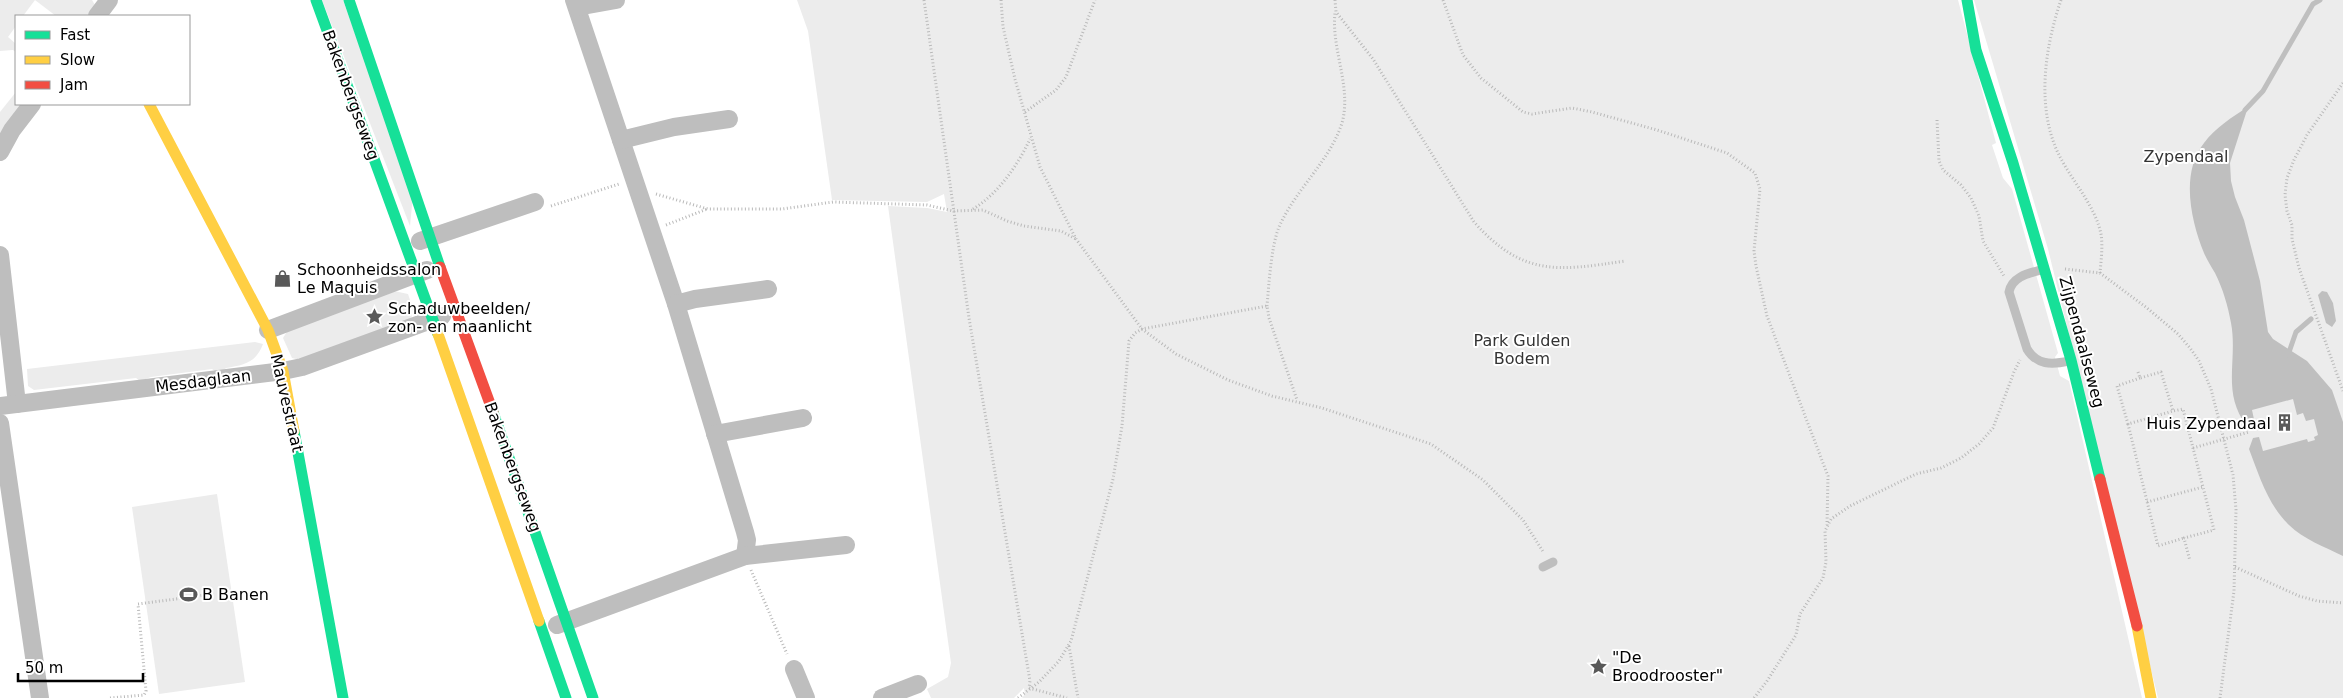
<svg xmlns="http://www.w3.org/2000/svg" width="2343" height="698" viewBox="0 0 2343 698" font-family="'DejaVu Sans',sans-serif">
<rect width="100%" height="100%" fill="#fff"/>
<g fill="#ececec">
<polygon points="0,0 92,0 95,5 87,16 56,16 35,0 23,16 16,16 16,26 8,37 16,44 16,52 13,50 0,51"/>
<polygon points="322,0 343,0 413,195 410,226"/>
<polygon points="797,0 1958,0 1996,143 1992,145 2003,178 2012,189 2058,353 2055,357 2060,376 2069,381 2142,698 1022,698 1025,694 1024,688 1014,698 931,698 927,689 948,677 951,663 888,206 927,208 947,212 944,194 927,202 832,200 808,31"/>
<polygon points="1974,0 2343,0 2343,698 2158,698 2048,249"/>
<polygon points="16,92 16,104 22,104 0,135 0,112"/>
<polygon points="394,291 408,294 413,309 411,320 300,360 292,358 283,338 288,330"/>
<path d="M255,342L263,344C256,363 244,365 226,368L222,372L217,373L212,369L151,377L140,381L136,378L34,390L28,386L27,369Z"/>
<polygon points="217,494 245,682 159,694 132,507"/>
</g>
<g fill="#bfbfbf">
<path d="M2248,107L2230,163L2231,181L2235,197L2244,220L2260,281L2268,332L2273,339L2307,361L2332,390L2343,422V556C2325,547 2303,539 2289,525C2268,505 2259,475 2249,449L2253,438L2259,437L2263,451L2307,439L2308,442L2315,440L2314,437L2318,435L2314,419L2306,421L2303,413L2297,415L2293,399L2252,410L2255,424L2247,426C2221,393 2238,360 2231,323C2228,306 2223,289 2215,273C2211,266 2207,260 2204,253C2191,221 2180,173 2204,143C2215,128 2232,117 2248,107Z"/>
<polygon points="2322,291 2327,292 2333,303 2336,321 2332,327 2326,323 2318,295"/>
</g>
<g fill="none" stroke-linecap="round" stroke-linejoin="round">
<g stroke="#bfbfbf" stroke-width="5">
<polyline points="2245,110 2263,91 2313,4 2320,0"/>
<polyline points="2288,355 2296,332 2311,319"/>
</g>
<g stroke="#b9b9b9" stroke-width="3" stroke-dasharray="1 2.5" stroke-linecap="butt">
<polyline points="924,0 969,318 1030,681 1029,688 1067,698"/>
<polyline points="1001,0 1003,27 1015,79 1040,167 1076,239 1142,329 1176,354 1228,380 1272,396 1322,408 1431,444 1483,480 1523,520 1544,553"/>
<path d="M1335,0L1336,12L1373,59L1474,222C1523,277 1558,271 1625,261"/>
<polyline points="1443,0 1463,55 1481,78 1523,112 1532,114 1572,108 1592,112 1657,130 1727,153 1755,173 1760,189 1754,251 1756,266 1767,316 1828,476 1827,525"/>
<path d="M2061,0C2045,47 2036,106 2058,153C2071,180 2095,205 2101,234C2103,246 2101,261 2100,273"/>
<polyline points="2343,83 2307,135 2294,160 2287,178 2285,195 2287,211 2292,225 2292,239 2299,268 2343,391"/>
<polyline points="1025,112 1056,90 1066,77 1095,0"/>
<polyline points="1937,120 1939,161 1943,170 1961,185 1971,198 1979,216 1983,241 2004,276"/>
<polyline points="656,194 708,209 782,209 833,202 927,205 953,211 983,210 1007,221 1024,226 1061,231 1076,239"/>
<polyline points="551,206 619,184"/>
<path d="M973,209C998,194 1018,165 1030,139"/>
<polyline points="666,225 707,209"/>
<polyline points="2065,269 2100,273 2147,308 2178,334 2190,348 2199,361 2211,389 2233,475 2236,510 2234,591 2220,698"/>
<path d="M1267,306C1269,284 1271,247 1279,227C1295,190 1330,161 1342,123C1352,87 1331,49 1335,13"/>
<polyline points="2138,372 2140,378 2161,372 2173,411 2183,409 2214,530 2184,538 2190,561"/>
<polyline points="2140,378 2117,386 2128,424 2173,411"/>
<polyline points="2128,424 2158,546 2184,538"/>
<polyline points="2193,448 2249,432"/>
<polyline points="2147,502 2203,487"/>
<polyline points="2235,567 2299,596 2317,601 2343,603"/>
<polyline points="751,570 787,654"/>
<polyline points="1069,646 1078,698"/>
<polyline points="110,698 144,695 146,691 138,604 206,595"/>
<polyline points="1018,698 1039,682 1059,661 1071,641 1113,479 1122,426 1129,341 1135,333 1142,329 1267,306 1269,318 1297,400"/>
<polyline points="1754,698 1767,681 1796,635 1800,614 1823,578 1826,562 1825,531 1831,519 1850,506 1916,474 1941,468 1961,458 1979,444 1993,428 2014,372 2020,360"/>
</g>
<g stroke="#bebebe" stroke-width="9">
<path d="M2044,269C2030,273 2012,276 2009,292L2027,349C2037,365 2051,365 2069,361"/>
<polyline points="1543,567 1553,562"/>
</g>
<g stroke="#bebebe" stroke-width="18">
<polyline points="574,0 676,304 745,532 747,540 745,556"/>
<polyline points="577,7 616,0"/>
<polyline points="97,16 109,0"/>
<polyline points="621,140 674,127 729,119"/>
<polyline points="0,152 12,130 32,104"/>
<polyline points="420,241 535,202"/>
<polyline points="0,255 17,404"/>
<polyline points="676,304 695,299 768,289"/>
<polyline points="268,330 427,270"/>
<polyline points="0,406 283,371 302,367 442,316"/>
<polyline points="0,423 40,698"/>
<polyline points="715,434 803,418"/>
<polyline points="557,625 745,556 846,545"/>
<polyline points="794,669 806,698"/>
<polyline points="882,698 918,684"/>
</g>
<g stroke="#16e098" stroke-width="11">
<polyline points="316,0 438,334"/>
<polyline points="349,0 440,267"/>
<polyline points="1967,0 1976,50 2013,163 2071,360 2100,479"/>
<polyline points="493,412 593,698"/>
<polyline points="294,431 343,698"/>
<polyline points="539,621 566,698"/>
</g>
<g stroke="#ffcf43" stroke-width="11">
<polyline points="149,104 268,330 283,371 294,431"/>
<polyline points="438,334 539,621"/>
<polyline points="2137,626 2151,698"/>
</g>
<g stroke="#f24e42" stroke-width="11">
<polyline points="440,267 493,412"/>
<polyline points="2100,479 2137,626"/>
</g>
</g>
<defs>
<symbol id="shop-bare" viewBox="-9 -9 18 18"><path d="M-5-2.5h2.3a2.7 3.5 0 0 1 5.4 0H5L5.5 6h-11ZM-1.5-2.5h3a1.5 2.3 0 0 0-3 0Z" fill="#595959" stroke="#fff" stroke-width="2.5" paint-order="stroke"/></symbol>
<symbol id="sight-bare" viewBox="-9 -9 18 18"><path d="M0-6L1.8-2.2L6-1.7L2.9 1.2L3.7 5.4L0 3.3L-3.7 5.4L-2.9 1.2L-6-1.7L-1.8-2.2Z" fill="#595959" stroke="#fff" stroke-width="2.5" paint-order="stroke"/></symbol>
<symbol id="building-bare" viewBox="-9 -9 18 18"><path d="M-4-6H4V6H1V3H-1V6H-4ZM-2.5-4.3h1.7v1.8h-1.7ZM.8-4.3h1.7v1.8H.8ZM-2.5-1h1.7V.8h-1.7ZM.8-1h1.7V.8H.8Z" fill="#595959" stroke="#fff" stroke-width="2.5" paint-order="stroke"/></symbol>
<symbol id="stadium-bare" viewBox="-9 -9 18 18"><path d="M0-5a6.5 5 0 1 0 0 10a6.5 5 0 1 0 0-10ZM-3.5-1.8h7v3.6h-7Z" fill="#595959" stroke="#fff" stroke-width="2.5" paint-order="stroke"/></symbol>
</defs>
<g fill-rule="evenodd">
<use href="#shop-bare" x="270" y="266" width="25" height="25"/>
<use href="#sight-bare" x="362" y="304" width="25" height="25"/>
<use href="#building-bare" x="2272" y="410" width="25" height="25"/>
<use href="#stadium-bare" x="176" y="582" width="25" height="25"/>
<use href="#sight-bare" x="1586" y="654" width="25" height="25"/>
</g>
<g text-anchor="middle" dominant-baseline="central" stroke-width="4" stroke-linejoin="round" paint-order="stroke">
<g font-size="16" fill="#000" stroke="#fff">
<text transform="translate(351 95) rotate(70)">Bakenbergseweg</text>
<text transform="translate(2082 342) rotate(75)">Zijpendaalseweg</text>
<text transform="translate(203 381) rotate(-7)">Mesdaglaan</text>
<text transform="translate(287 403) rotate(77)">Mauvestraat</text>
<text transform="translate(513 467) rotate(70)">Bakenbergseweg</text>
</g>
<g font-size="16" fill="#333" stroke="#fff">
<text x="2186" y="156">Zypendaal</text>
<text x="1522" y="340">Park Gulden<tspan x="1522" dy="18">Bodem</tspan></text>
</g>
<g font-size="16" fill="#000" stroke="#fff" text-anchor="start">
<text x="297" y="269">Schoonheidssalon<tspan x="297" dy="18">Le Maquis</tspan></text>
<text x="388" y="308">Schaduwbeelden/<tspan x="388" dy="18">zon- en maanlicht</tspan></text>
<text x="2271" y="423" text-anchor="end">Huis Zypendaal</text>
<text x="202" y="594">B Banen</text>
<text x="1612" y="657">"De<tspan x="1612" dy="18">Broodrooster"</tspan></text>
</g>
</g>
<rect x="15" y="15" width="175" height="90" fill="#ffffff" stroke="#999999"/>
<rect x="25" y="31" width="25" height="8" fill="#16e098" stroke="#999999"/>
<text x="60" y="40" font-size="15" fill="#000000">Fast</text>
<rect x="25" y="56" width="25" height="8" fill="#ffcf43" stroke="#999999"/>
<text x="60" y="65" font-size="15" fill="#000000">Slow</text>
<rect x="25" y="81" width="25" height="8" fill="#f24e42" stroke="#999999"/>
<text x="60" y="90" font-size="15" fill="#000000">Jam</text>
<path d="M18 673v8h125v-8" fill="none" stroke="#000000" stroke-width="2.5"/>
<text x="25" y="673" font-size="15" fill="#000000" stroke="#ffffff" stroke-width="4" paint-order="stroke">50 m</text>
</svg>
